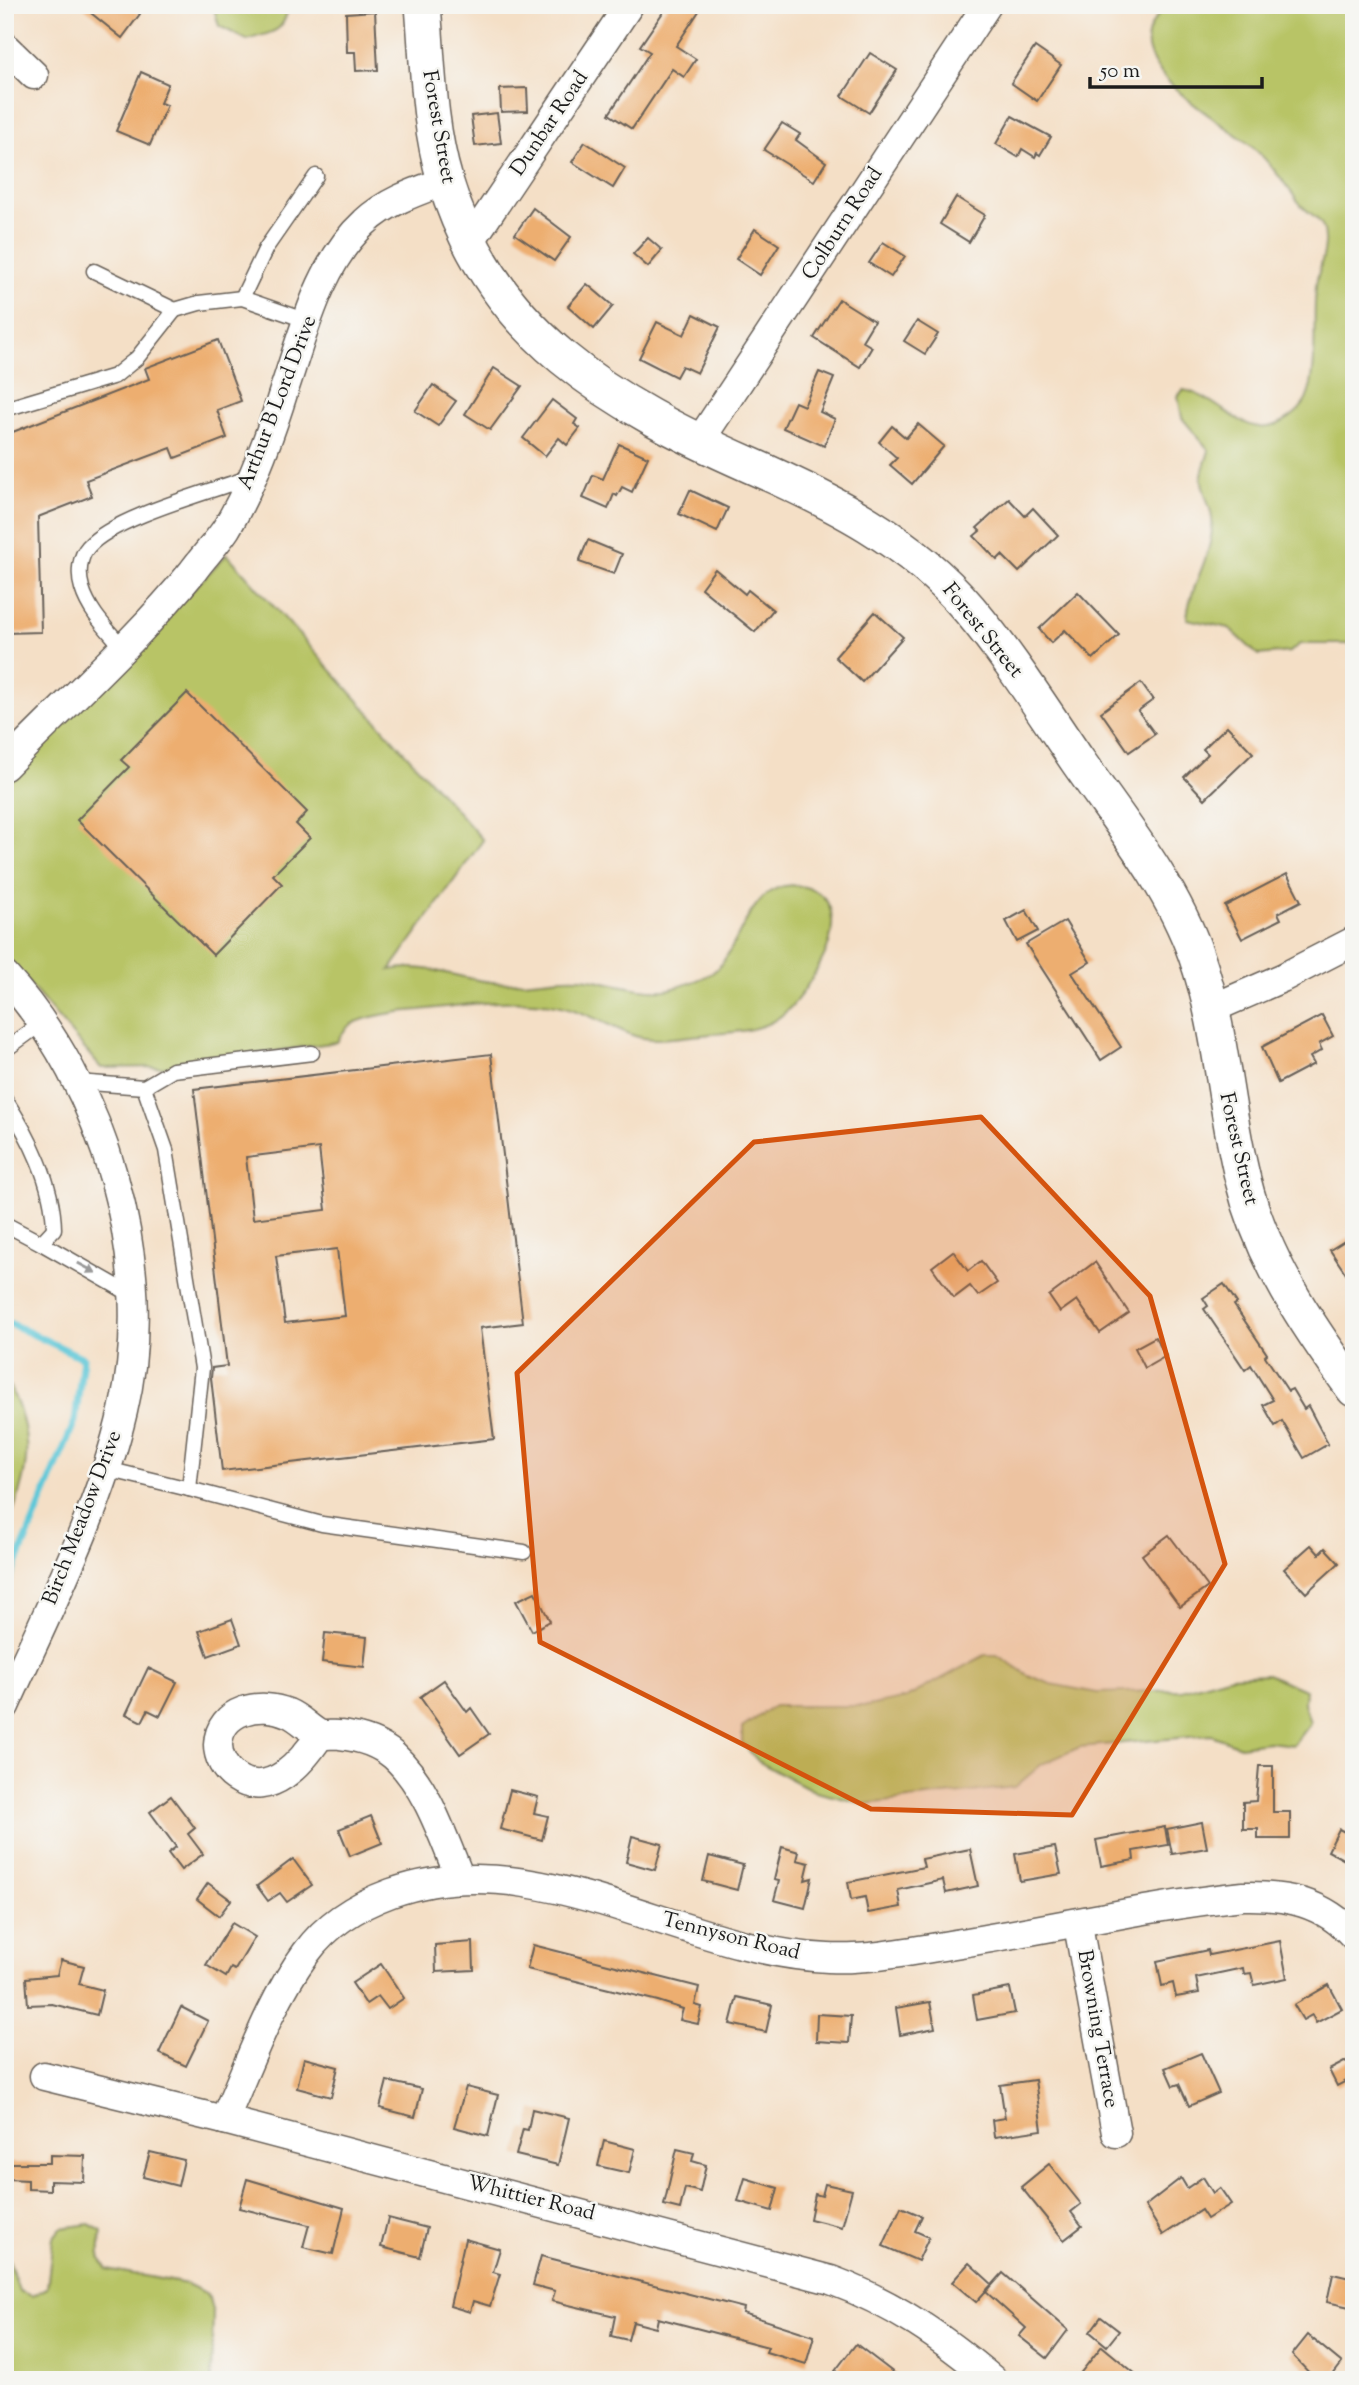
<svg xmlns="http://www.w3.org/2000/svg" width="1359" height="2385" viewBox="0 0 1359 2385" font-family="'Sorts Mill Goudy',serif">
<rect width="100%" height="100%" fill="#f6f6f2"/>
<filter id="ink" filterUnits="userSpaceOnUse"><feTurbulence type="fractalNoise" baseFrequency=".0143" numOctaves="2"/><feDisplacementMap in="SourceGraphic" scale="14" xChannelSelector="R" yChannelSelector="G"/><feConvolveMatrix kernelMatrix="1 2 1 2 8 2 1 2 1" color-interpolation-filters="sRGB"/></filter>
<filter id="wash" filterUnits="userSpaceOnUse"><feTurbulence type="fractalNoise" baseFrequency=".00686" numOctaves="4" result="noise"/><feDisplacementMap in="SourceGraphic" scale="28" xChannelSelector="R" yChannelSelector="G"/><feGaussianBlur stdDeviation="1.57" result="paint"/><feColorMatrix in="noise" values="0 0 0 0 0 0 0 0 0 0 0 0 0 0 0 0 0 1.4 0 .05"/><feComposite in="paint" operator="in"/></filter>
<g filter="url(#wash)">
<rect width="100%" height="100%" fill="#f4dfc6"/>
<g fill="#b8c466" stroke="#6a7041" stroke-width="2">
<path d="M213,5H289C283,35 273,31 247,40L219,26Z"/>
<path d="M1170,5H1354V550L1349,562L1354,568V644H1300L1290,652L1258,655L1229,628L1187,619C1189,588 1210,561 1212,529C1214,511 1205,499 1202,482C1200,472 1207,461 1209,450L1182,418L1178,396L1183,390C1212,394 1241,432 1268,427C1282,425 1299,413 1306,400C1320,370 1311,314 1317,279C1321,263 1329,244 1323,227C1319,217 1308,213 1301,205C1285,185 1270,161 1250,145C1214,115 1099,57 1170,5Z"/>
<path d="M227,554L483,840L390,970C425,962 457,979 492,982C525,986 556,974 590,979C612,983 649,994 671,989C682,986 702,979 712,973C742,951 749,872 805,887C843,897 834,939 820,964C781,1034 764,1029 692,1036C673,1038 650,1042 632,1035C607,1025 582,1010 556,1005C511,997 465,1005 420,1010C402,1011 365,1016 350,1025C345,1028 340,1037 337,1042L166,1067L101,1068L5,956V786Z"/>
<path d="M5,1378C37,1434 30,1474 5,1531Z"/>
<polygon points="985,1655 997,1655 1028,1675 1051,1684 1097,1693 1181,1690 1231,1676 1267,1674 1305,1690 1304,1703 1310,1723 1293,1745 1269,1742 1240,1746 1211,1735 1080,1747 1042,1764 1015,1787 866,1804 816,1792 759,1762 742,1743 742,1728 774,1706 868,1706 906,1698"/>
<path d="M89,2224L102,2231C100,2246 96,2256 107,2269L187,2284L208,2294L213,2314L211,2380H5V2248L19,2291L32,2296L47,2288L53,2238L61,2228Z"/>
</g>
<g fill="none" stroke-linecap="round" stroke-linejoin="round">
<polyline stroke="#5ec8d8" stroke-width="7" points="5,1321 83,1358 75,1421 5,1591"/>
</g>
<g id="blocks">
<g fill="#edae70" fill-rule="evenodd">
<polygon points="81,5 128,5 140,14 122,38"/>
<polygon points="668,5 703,5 676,46 696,59 684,77 672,69 632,129 609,114 650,52 640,46"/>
<polygon points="375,11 378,70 356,71 355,52 347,52 346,13"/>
<polygon points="1035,47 1061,65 1037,101 1011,83"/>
<polygon points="870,53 897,70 869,113 842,96"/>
<polygon points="141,72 168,84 160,103 167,105 150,145 116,131"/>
<polygon points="527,88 528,111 501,112 500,89"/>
<polygon points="497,113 501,143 475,146 471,116"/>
<polygon points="1012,116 1051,137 1040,155 1037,153 1035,157 1022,149 1018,157 996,144"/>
<polygon points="782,123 800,134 796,140 826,162 814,181 764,150"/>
<polygon points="585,142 625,168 613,188 572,162"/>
<polygon points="956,197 985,215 969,242 940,224"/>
<polygon points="533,208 571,237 554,261 515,234"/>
<polygon points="755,229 779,245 760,275 736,259"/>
<polygon points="648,238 662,250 648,267 633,254"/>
<polygon points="883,242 905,256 891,277 869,263"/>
<polygon points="587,284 613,306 594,329 568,306"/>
<polygon points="839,299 874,321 862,341 872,347 860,367 814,338"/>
<polygon points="694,314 720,327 697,373 682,366 676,377 639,358 657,322 684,335"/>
<polygon points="917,321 938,334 925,354 904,341"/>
<polygon points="218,340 241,401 217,410 227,438 175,458 171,448 86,480 92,496 38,517 41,632 5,633 5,435 149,379 145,368"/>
<polygon points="494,368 522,386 490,430 465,414"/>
<polygon points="819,372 834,378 820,412 835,419 824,446 783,428 795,402 804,406"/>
<polygon points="433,385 456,401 438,426 415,411"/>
<polygon points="552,400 577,419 574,424 580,428 567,445 559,438 545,456 523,438"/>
<polygon points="918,424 944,446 912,484 890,465 897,458 879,442 892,426 906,438"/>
<polygon points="619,444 648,457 632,492 622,487 617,496 614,494 608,509 583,498 593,475 603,479"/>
<polygon points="690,490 728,508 717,532 679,514"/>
<polygon points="1009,499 1025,516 1033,508 1058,535 1019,572 1002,555 997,560 974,536 980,531 977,528"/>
<polygon points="588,540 622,554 614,574 579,562"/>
<polygon points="715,569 745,594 748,590 773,610 755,632 701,588"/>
<polygon points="1078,592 1119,635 1093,659 1065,630 1051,643 1039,629"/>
<polygon points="875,612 903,637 862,682 835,657"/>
<polygon points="1141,683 1153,700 1138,711 1155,734 1129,752 1101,712"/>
<polygon points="187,693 307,812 296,824 310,838 273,875 282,884 213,955 77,820 129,767 121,760"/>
<polygon points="1227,726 1253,753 1205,799 1184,777 1208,754 1203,749"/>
<polygon points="1287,874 1301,901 1278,913 1281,919 1242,939 1225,906"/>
<polygon points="1026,910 1038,931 1017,942 1006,921"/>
<polygon points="1065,921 1090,962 1072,973 1121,1047 1101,1060 1026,944"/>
<polygon points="1322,1015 1333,1036 1319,1044 1322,1050 1310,1057 1314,1064 1278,1083 1262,1047"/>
<path d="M491,1054L523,1323L480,1328L494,1439L222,1471L211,1378L212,1368L227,1366L194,1089ZM319,1148L326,1210L253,1219L246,1157ZM337,1249L345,1316L285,1323L276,1256Z"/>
<polygon points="1354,1235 1354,1286 1330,1250"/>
<polygon points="953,1251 968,1271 981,1261 997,1283 978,1296 970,1286 954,1298 932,1267"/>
<polygon points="1095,1262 1129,1313 1100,1333 1077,1300 1060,1312 1049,1296"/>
<polygon points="1224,1284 1237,1303 1234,1305 1267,1354 1265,1356 1288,1391 1292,1389 1304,1409 1308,1406 1328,1444 1304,1458 1282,1421 1275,1426 1263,1405 1273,1400 1251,1365 1245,1370 1204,1309 1208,1306 1203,1298"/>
<polygon points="1155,1337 1166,1356 1145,1368 1135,1348"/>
<polygon points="1169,1535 1208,1587 1180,1607 1142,1555"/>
<polygon points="1311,1545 1319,1554 1325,1548 1339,1563 1306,1593 1284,1569"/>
<polygon points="535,1592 550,1621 532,1631 516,1601"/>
<polygon points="232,1619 241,1644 208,1656 199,1631"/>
<polygon points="325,1633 367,1637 364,1667 322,1662"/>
<polygon points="148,1668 177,1682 160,1716 148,1710 142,1722 126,1714"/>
<polygon points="444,1680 467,1712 471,1708 489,1734 460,1754 420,1697"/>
<polygon points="1259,1766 1273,1766 1273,1812 1290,1812 1290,1839 1258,1839 1258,1829 1243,1829 1243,1802 1256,1801"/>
<polygon points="510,1790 538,1797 534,1813 548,1816 542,1840 500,1829"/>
<polygon points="171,1796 195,1828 188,1834 203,1854 181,1870 168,1853 176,1847 150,1812"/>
<polygon points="371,1816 382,1843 350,1856 339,1829"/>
<polygon points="1202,1822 1207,1848 1172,1854 1167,1829"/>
<polygon points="1165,1827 1168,1845 1133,1851 1134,1860 1101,1866 1096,1840"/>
<polygon points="1339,1829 1354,1837 1354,1865 1328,1851"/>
<polygon points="632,1836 662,1844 655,1870 626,1862"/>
<polygon points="782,1847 799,1852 797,1860 809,1863 805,1880 812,1878 805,1908 774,1900 779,1881 774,1880"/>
<polygon points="1055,1847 1061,1874 1020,1881 1015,1854"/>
<polygon points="970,1849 978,1886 946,1893 943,1880 898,1890 901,1907 868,1913 865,1897 851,1900 848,1882 924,1867 922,1859"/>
<polygon points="709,1856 743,1865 737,1890 703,1881"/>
<polygon points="293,1859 312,1885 287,1902 280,1893 268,1901 257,1886"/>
<polygon points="208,1883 231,1900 219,1916 197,1899"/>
<polygon points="232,1923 255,1937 235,1970 231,1968 226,1977 206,1965"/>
<polygon points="1280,1941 1287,1978 1254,1985 1251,1973 1244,1974 1243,1968 1196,1978 1199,1993 1176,1997 1173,1983 1162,1986 1157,1961 1208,1950 1209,1955"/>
<polygon points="473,1942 474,1970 436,1972 435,1945"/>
<polygon points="533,1945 699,1987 695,2005 702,2007 698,2024 680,2020 683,2009 658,2001 527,1969"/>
<polygon points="61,1960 84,1966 79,1984 103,1990 97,2015 52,2004 28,2005 26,1978 57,1975"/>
<polygon points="381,1964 404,1998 388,2009 378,1996 366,2004 352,1983"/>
<polygon points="1329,1985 1342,2009 1316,2023 1312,2015 1303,2020 1294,2005"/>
<polygon points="1010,1988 1015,2013 977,2020 973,1995"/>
<polygon points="737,1997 772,2005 766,2032 730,2024"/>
<polygon points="930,2002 935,2028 900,2035 896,2008"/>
<polygon points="181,2007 208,2021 186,2066 159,2053"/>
<polygon points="817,2014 851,2016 849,2043 816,2041"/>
<polygon points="1201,2053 1219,2093 1189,2106 1179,2084 1173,2086 1165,2068"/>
<polygon points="1354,2057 1354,2077 1337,2086 1329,2070"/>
<polygon points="304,2058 338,2067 331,2097 297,2088"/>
<polygon points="1035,2080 1042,2130 994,2137 992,2120 1005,2118 1000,2085"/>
<polygon points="387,2081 422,2089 415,2117 380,2108"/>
<polygon points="466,2087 498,2095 488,2136 454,2127"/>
<polygon points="532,2109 569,2118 558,2165 516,2155 523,2129 528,2130"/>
<polygon points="604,2141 635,2149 629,2173 598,2166"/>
<polygon points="677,2149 694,2153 692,2161 706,2165 700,2192 685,2188 680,2209 664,2205"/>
<polygon points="150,2152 184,2160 178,2186 143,2177"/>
<polygon points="50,2155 85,2156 84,2182 50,2181 50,2190 28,2189 28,2180 8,2179 8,2163 50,2163"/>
<polygon points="1049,2164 1081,2204 1071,2212 1082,2226 1064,2240 1021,2187"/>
<polygon points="1203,2177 1213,2193 1220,2188 1231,2204 1207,2219 1201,2210 1163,2235 1145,2206 1181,2178 1187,2188"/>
<polygon points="745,2178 778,2188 772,2211 738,2201"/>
<polygon points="247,2179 344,2208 333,2254 303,2247 309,2225 239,2208"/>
<polygon points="825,2184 852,2190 842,2227 810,2219 815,2194 822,2196"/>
<polygon points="901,2207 922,2216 915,2231 929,2237 918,2261 883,2246"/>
<polygon points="388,2218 427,2228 420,2257 381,2247"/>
<polygon points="465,2239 500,2249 493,2272 500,2274 490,2306 473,2301 470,2312 450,2306"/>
<polygon points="541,2256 744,2308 743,2313 814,2336 806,2364 766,2352 768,2347 658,2318 656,2328 633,2322 628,2340 611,2336 615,2316 552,2301 555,2291 533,2285"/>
<polygon points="969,2263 992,2284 976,2302 952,2282"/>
<polygon points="1003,2273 1068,2330 1047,2358 1019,2336 1026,2328 986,2292"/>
<polygon points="1333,2274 1354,2279 1354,2308 1327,2302"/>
<polygon points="1101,2317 1119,2331 1107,2346 1090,2332"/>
<polygon points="1308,2335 1342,2363 1329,2380 1316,2380 1292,2355"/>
<polygon points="856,2344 903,2380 846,2380 835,2371"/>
<polygon points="1102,2346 1143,2380 1075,2380"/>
</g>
</g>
</g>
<g filter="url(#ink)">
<use href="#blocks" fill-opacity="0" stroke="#686058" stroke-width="2"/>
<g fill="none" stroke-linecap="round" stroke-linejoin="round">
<defs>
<g id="service">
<polyline points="94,271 175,310 199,303 242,298 308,321"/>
<polyline points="242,298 266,248 316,176"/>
<polyline points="5,409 115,376 137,358 175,310"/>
<path d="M124,649C108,630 89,612 82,588C78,575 79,557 88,547C114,517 210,492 250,477"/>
<polyline points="5,1050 42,1023"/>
<polyline points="77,1082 144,1087 166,1150 202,1368 189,1489 107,1469"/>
<polyline points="144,1087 173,1070 312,1053"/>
<path d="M5,1099C30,1138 53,1183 54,1229L41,1243L5,1224"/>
<polyline points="41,1243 132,1295"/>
<polyline points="189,1489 322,1524 524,1552"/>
</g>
<g id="minor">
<polyline points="5,47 34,75"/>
<polyline points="470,242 629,5"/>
<polyline points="699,442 987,5"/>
<path d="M5,766C68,701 136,641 193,571C203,557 216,544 226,529C252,486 270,436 285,387C304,331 320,263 365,222C387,201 418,191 445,181"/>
<path d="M5,976C105,1085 158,1267 123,1411C99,1513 48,1610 5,1706"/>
<polyline points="1211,1009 1282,978 1354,941"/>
<path d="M320,1735C303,1761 270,1801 235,1777C225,1770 218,1757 218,1745C219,1709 261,1701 288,1713C300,1718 308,1728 319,1734C324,1736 333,1734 340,1735C359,1737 379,1743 394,1756C427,1786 443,1837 460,1878"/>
<polyline points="1078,1925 1116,2133"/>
<path d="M44,2076L224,2120L831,2280C893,2303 942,2337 993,2380"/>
<path d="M224,2120C249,2064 270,2002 306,1953C327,1924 358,1905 391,1893C538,1840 681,1952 828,1958C872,1960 917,1950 961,1943C1055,1928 1149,1906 1243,1896C1287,1895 1323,1902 1354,1936"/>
</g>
<path id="tertiary" d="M423,5C428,64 428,123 445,180C491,335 612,404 750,465C832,501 910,540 969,609C1009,656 1042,709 1077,760C1120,822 1171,884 1196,955C1222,1028 1224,1106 1243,1180C1262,1258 1307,1325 1354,1389"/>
</defs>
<use href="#service" stroke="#686058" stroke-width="17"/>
<use href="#minor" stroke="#686058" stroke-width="31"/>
<use href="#tertiary" stroke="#686058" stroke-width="38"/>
<use href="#service" stroke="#fff" stroke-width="14"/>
<use href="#minor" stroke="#fff" stroke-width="28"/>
<use href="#tertiary" stroke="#fff" stroke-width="35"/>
</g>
<defs><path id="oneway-solid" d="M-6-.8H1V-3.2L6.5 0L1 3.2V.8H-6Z" transform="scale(1.75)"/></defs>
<use fill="#999" href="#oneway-solid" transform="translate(87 1268) rotate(29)"/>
</g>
<path fill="#d4530e" fill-opacity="0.2" stroke="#d4530e" stroke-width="5" stroke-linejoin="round" d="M981,1117L1150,1296L1225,1564L1072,1815L871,1809L540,1642L517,1373L754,1142Z"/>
<g text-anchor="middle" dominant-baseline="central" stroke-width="5" stroke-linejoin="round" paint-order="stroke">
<g font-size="21" fill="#1c1c1c" stroke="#f6f6f2">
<text transform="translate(550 124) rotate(-56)">Dunbar Road</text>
<text transform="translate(438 127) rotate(80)">Forest Street</text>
<text transform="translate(843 224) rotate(-57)">Colburn Road</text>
<text transform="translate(278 403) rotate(-69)">Arthur B Lord Drive</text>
<text transform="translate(982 631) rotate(51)">Forest Street</text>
<text transform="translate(1238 1149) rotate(77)">Forest Street</text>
<text transform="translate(83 1518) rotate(-69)">Birch Meadow Drive</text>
<text transform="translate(731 1937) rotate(14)">Tennyson Road</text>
<text transform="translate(1097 2029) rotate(80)">Browning Terrace</text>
<text transform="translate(531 2199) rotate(14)">Whittier Road</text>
</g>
</g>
<rect width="1359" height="2385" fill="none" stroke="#f6f6f2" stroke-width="28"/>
<path d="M1090 77v10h172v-10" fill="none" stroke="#1c1c1c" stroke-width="3.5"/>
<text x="1100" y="77" font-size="21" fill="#1c1c1c" stroke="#f6f6f2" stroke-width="5" paint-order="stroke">50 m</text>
</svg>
